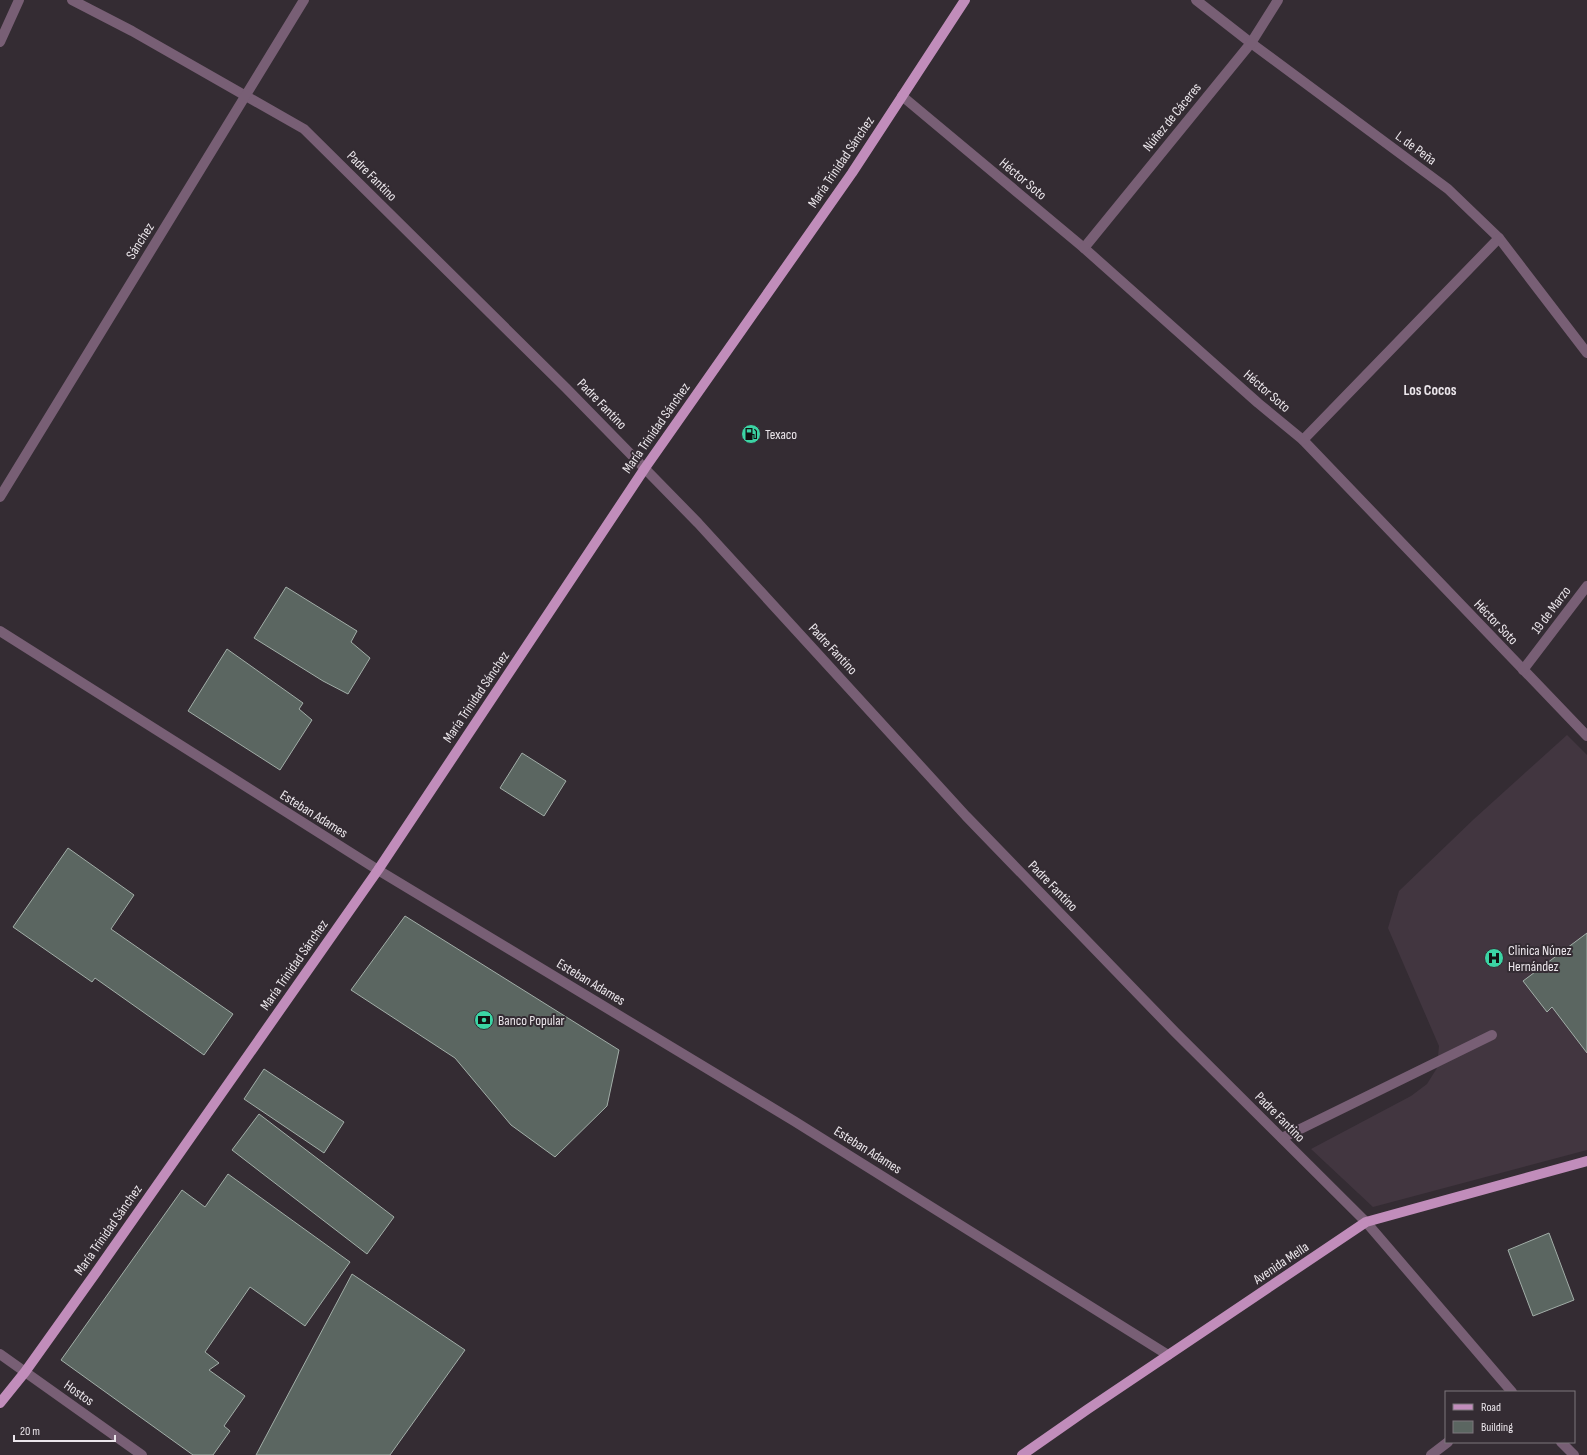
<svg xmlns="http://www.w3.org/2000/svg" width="1587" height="1455" viewBox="0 0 1587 1455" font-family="'Sofia Sans Condensed',sans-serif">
<rect width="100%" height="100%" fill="#342c33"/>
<polygon fill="#423640" points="1567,735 1587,755 1587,1150 1373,1207 1311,1149 1411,1096 1427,1084 1437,1068 1439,1046 1388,928 1399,891 1474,819"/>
<g fill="#5b6661" stroke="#a2aea8">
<polygon points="286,587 357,631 351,642 370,658 348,694 323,681 254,638"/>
<polygon points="227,649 303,703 299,709 312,720 280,770 188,711"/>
<polygon points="522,753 566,781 544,816 500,788"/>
<polygon points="68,848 134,895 111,929 233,1014 204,1055 95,978 92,982 13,927"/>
<polygon points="405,916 619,1050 607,1106 555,1157 511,1125 455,1058 351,990"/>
<polygon points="1587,933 1587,1053 1552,1007 1547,1012 1523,981"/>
<polygon points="264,1069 344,1122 324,1153 244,1099"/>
<polygon points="259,1114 394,1217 367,1254 232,1150"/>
<polygon points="228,1174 350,1262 305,1326 250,1287 205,1352 219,1363 209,1370 245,1396 224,1426 230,1431 213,1455 193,1455 61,1360 182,1190 205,1207"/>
<polygon points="1549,1233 1574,1300 1533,1316 1508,1250"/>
<polygon points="352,1274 465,1350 390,1455 256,1455"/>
</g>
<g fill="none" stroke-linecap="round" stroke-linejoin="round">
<polyline stroke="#785f75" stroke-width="10" points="1282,1138 1492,1035"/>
<g stroke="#785f75" stroke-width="10">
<polyline points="72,0 132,31 304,129 566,388 698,523 966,816 1175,1032 1366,1222 1512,1392"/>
<polyline points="1196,0 1251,43 1448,189 1499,238 1587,353"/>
<polyline points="0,42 19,0"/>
<polyline points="902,96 1084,248 1258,403 1303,440 1587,736"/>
<polyline points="1084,248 1251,43 1278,0"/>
<polyline points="1303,440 1499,238"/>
<polyline points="0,497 304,0"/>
<polyline points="0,631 378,870 794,1121 1168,1355"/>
<polyline points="1523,670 1587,586"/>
<polyline points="0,1354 142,1455"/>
<polyline points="1561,1442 1574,1455"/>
<polyline points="1431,1455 1448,1442"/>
</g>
<g stroke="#c18dbb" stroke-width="10">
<polyline points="0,1403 25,1372 97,1271 378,870 645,468 852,173 965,0"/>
<polyline points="1022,1455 1088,1409 1366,1222 1587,1161"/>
</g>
</g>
<defs>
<symbol id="fuel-disc" viewBox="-11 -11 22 22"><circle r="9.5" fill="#3bd4a4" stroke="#342c33"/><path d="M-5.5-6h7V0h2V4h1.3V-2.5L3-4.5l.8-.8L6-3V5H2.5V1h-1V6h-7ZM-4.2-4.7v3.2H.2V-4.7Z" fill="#111"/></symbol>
<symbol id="hospital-disc" viewBox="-11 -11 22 22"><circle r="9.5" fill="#3bd4a4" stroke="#342c33"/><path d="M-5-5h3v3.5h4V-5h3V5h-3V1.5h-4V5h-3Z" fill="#111"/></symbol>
<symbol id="bank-disc" viewBox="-11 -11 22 22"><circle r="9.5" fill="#3bd4a4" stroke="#342c33"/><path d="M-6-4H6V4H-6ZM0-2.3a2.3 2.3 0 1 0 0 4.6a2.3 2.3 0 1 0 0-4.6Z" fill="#111"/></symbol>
</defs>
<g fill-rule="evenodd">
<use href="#fuel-disc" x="740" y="423" width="22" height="22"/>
<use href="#hospital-disc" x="1483" y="947" width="22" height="22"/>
<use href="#bank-disc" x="473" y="1009" width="22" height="22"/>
</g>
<g text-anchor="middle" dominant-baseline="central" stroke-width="4" stroke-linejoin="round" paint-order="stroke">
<g font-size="14" fill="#ebe6eb" stroke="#342c33">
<text transform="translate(1172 117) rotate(-51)">Núñez de Cáceres</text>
<text transform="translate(1416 148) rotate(36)">L. de Peña</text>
<text transform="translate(841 162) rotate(-56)">María Trinidad Sánchez</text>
<text transform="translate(372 176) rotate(45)">Padre Fantino</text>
<text transform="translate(1023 179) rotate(40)">Héctor Soto</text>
<text transform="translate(140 241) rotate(-58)">Sánchez</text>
<text transform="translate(1267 391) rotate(41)">Héctor Soto</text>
<text transform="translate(602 404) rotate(46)">Padre Fantino</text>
<text transform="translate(656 428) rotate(-55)">María Trinidad Sánchez</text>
<text transform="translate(1551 610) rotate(-53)">19 de Marzo</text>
<text transform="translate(1496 622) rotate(46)">Héctor Soto</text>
<text transform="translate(833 649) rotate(47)">Padre Fantino</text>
<text transform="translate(476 697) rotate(-56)">María Trinidad Sánchez</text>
<text transform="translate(314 814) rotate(32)">Esteban Adames</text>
<text transform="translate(1053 886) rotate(46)">Padre Fantino</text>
<text transform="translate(294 965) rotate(-55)">María Trinidad Sánchez</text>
<text transform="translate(591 982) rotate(31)">Esteban Adames</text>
<text transform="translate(1280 1117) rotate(45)">Padre Fantino</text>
<text transform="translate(868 1150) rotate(32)">Esteban Adames</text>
<text transform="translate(108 1230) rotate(-55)">María Trinidad Sánchez</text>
<text transform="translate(1281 1263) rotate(-34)">Avenida Mella</text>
<text transform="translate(79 1393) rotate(35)">Hostos</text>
</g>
<g font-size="14" fill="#ebe6eb" stroke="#342c33" text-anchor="start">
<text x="765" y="434">Texaco</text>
<text x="1508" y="950">Clinica Núnez<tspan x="1508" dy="16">Hernández</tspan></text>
<text x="498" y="1020">Banco Popular</text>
</g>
<g font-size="15" font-weight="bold" fill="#ebe6eb" stroke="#342c33">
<text x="1430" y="390">Los Cocos</text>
</g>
</g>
<rect x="1445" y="1391" width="130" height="52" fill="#342c33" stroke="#7d767d"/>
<rect x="1453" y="1404" width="20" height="6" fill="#c18dbb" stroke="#7d767d"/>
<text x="1481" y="1411" font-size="12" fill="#ebe6eb">Road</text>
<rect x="1453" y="1421" width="20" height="12" fill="#5b6661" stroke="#7d767d"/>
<text x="1481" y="1431" font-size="12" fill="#ebe6eb">Building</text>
<path d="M14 1435v6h101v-6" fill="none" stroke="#ebe6eb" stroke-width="2"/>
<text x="20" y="1435" font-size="12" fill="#ebe6eb" stroke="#342c33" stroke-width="3" paint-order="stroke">20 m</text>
</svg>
